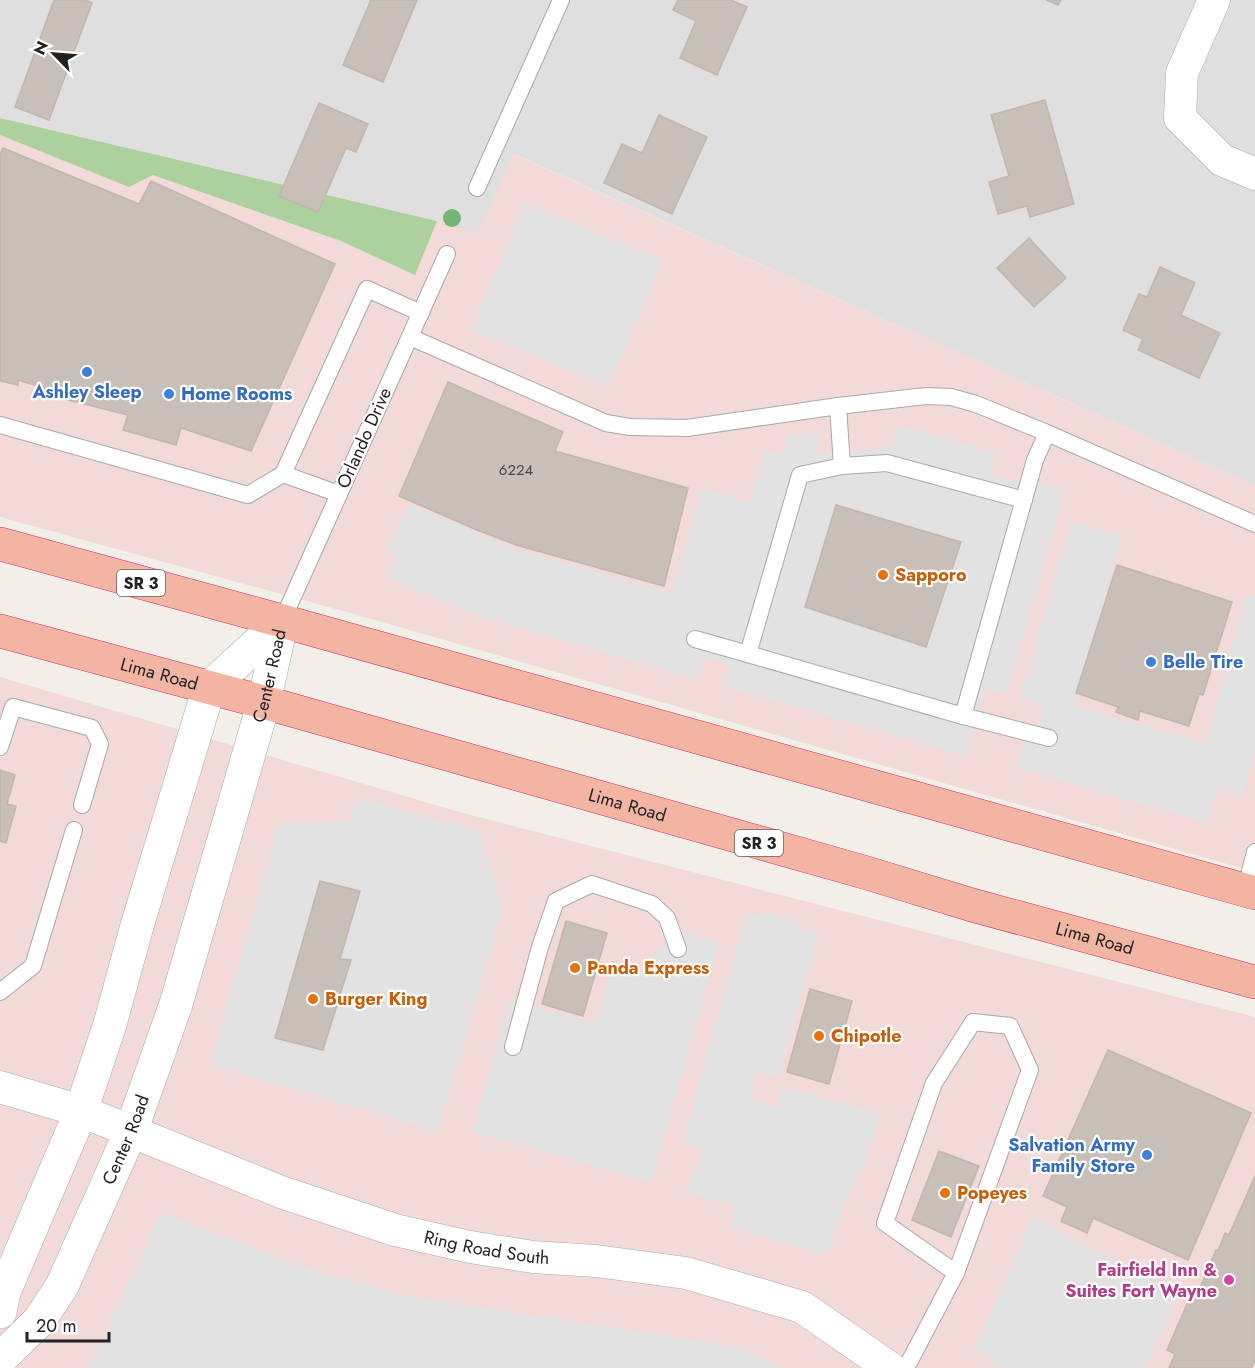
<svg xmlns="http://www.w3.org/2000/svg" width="1255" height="1368" viewBox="0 0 1255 1368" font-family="Jost,sans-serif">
<rect width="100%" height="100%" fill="#f2efe9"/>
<polygon fill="#e0dfdf" points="0,0 1255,0 1255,485 514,154 477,235 443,222 0,118"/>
<g fill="#f2dad9">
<polygon points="0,118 443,222 477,234 513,154 1255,485 1255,872 343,611 0,517"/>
<polygon points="0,677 463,813 1255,1017 1255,1368 0,1368"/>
</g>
<polygon fill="#add19e" points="0,118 437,221 415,275 341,241 153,175 129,187 0,135"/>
<g fill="#e2e2e2">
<polygon points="524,203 663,260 608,387 472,330"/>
<polygon points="899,425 996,453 990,475 1013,481 1043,484 1065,491 1006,695 985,689 966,756 725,687 731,664 704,657 697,680 470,613 387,577 396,555 387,550 408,503 515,549 672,593 702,488 750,502 765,450 785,455 785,436 817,432 819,454 892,447"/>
<polygon points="1071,521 1122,536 1076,707 1206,743 1245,599 1255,595 1255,750 1242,796 1217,788 1207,823 1016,768 1022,747 1038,724 1043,706 1020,698"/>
<polygon points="356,798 479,831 503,907 438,1132 211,1064 279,824 349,822"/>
<polygon points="770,913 800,922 801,927 819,933 778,1078 757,1072 752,1087 753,1097 761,1103 777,1108 783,1087 881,1114 865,1163 846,1201 826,1255 730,1227 735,1209 733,1205 687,1193 703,1150 683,1143 746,915 755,916"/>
<polygon points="681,930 719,943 651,1182 473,1132 510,1000 595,1023 613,966 638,971"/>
<polygon points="162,1213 307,1268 400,1295 737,1347 780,1368 88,1368"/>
<polygon points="1033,1217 1179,1295 1145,1368 999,1368 976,1347"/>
</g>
<g fill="#c7bfb8" stroke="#c4b6ab" stroke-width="1.5">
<polygon points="54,0 85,0 92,3 49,120 15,107"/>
<polygon points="371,0 417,0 383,82 343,65"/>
<polygon points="678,0 731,0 747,7 717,75 680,58 696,21 673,10"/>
<polygon points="1046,0 1061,0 1058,5"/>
<polygon points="1045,100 1074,204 1030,217 1027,206 998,214 989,182 1009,176 991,115"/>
<polygon points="319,103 368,124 356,152 346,148 318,212 279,196"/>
<polygon points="659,115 707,137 672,214 604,183 622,144 642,153"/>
<polygon points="3,148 139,204 151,181 335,264 251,451 181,428 176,445 123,430 128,415 44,394 44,388 18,380 18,385 0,381 0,154"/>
<polygon points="1029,238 1066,278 1034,307 997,268"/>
<polygon points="1160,267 1195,283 1181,315 1220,333 1199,378 1138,350 1143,339 1123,330 1139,294 1147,297"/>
<polygon points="448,382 563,432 555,451 688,488 664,586 516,545 477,530 399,496"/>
<polygon points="836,505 961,542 926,647 805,607"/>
<polygon points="1117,565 1232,602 1203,695 1199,694 1189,726 1140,711 1138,720 1116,712 1118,707 1076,693"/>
<polygon points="0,770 15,775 7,804 16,806 6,843 0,841"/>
<polygon points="320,881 360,891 340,959 351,960 323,1050 275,1038"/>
<polygon points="566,921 607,933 583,1016 542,1004"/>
<polygon points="810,989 852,1001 829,1084 787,1072"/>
<polygon points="1108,1050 1251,1113 1188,1260 1093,1218 1087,1233 1061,1221 1067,1207 1043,1196"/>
<polygon points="939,1151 979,1166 951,1237 912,1220"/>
<polygon points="1255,1176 1255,1361 1251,1368 1169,1368 1175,1354 1167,1350 1192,1293 1197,1295 1216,1250 1218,1251 1225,1233 1229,1235"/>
</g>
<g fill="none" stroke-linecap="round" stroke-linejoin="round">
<defs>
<g id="service">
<polyline points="477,188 561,0"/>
<polyline points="410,337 606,423 630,427 687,428 838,406 926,396 951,397 976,404 1047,433 1255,524"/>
<polyline points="838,406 842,466 800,475 748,654 963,716 1035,460 1047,433"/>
<polyline points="0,425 248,495 283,474 339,494"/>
<polyline points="842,466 887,463 1024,500"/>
<polyline points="283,474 367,289 421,313"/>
<polyline points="282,621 447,254"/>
<polyline points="695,639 748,654"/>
<polyline points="963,716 1049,738"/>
<polyline points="0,747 13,707 92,728 100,744 82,805"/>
<polyline points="1245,891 1255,852"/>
<polyline points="0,992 33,966 74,830"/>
<polyline points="513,1047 540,947 556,901 592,884 652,904 667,918 678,949"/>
<polyline points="906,1368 956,1273 1030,1070 1010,1026 973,1022 934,1083 885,1223 956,1273"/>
</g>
<g id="minor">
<polyline points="1214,0 1182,73 1180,118 1222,160 1255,174"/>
<path id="s1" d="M0,1087L81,1111L281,1192L395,1230L470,1247L533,1257L596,1261L686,1273L802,1307L890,1368"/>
</g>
<g id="tertiary">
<polyline points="0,1312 4,1292 81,1111 110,1024 137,926 209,688 282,621"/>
<path id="s2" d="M0,1359L39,1321L62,1286L131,1131L176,1004L264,702L282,621"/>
</g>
<g id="trunk">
<polyline points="0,544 282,621 1255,893"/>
<path id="s3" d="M0,631L274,705L867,873L972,905L1255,982"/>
</g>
</defs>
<use href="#service" stroke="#a9a9a9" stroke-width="18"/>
<use href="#minor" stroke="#a9a9a9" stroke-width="33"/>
<use href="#tertiary" stroke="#a9a9a9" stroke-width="34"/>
<use href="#trunk" stroke="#dc2a67" stroke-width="34"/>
<use href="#service" stroke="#fff" stroke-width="16"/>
<use href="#minor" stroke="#fff" stroke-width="32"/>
<use href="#tertiary" stroke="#fff" stroke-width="33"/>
<use href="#trunk" stroke="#f2b4a3" stroke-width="33"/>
</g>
<circle fill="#74b475" cx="452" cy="218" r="9"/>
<g fill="#3f7fe0" stroke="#fff" stroke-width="2">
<circle cx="87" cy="372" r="6"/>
<circle cx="169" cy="394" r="6"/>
<circle cx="1151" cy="662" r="6"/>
<circle cx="1147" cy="1155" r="6"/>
</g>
<g fill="#e8710a" stroke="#fff" stroke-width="2">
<circle cx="883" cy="575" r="6"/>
<circle cx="575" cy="968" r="6"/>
<circle cx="313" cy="999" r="6"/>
<circle cx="819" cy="1036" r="6"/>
<circle cx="945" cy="1193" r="6"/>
</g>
<circle fill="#d1479c" stroke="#fff" stroke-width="2" cx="1229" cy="1280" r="6"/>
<g text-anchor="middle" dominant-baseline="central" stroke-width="4.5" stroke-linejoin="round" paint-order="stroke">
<g font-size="15" fill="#4b4948">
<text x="516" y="470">6224</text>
</g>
<g fill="#fff" stroke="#646464" stroke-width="1.5">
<rect x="117" y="570" width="48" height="26" rx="4.5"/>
<rect x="735" y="830" width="48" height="26" rx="4.5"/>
</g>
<g font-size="16" font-weight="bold" fill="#222">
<text x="141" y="583">SR 3</text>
<text x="759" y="843">SR 3</text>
</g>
<g font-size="18" font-weight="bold" fill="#366cbe" stroke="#fff" text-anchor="start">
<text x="87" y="392" text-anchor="middle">Ashley Sleep</text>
<text x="181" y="394">Home Rooms</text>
<text x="1163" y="662">Belle Tire</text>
<text x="1135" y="1145" text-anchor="end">Salvation Army<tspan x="1135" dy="21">Family Store</tspan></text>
</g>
<g font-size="18" fill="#222" stroke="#fff">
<text transform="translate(364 438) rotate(-66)">Orlando Drive</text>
<text stroke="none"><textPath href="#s3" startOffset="165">Lima Road</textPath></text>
<text stroke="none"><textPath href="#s2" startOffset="742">Center Road</textPath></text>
<text stroke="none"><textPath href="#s3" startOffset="651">Lima Road</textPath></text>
<text stroke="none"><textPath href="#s3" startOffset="1137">Lima Road</textPath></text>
<text stroke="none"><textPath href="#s2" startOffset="256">Center Road</textPath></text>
<text stroke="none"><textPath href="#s1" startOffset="514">Ring Road South</textPath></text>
</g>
<g font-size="18" font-weight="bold" fill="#c56008" stroke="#fff" text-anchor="start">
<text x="895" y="575">Sapporo</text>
<text x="587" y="968">Panda Express</text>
<text x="325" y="999">Burger King</text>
<text x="831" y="1036">Chipotle</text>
<text x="957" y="1193">Popeyes</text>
</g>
<g font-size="18" font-weight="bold" fill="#b23c85" stroke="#fff" text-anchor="end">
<text x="1217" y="1270">Fairfield Inn &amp;<tspan x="1217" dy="21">Suites Fort Wayne</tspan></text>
</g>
</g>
<g transform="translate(54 54) rotate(295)" stroke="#ffffff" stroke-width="4.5" paint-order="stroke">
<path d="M0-4.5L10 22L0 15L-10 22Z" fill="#222222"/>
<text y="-9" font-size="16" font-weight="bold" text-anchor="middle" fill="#222222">N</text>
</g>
<path d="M27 1332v9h82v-9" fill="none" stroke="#222222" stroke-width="3"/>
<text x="36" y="1332" font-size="18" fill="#222222" stroke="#ffffff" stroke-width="4.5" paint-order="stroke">20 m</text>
</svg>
